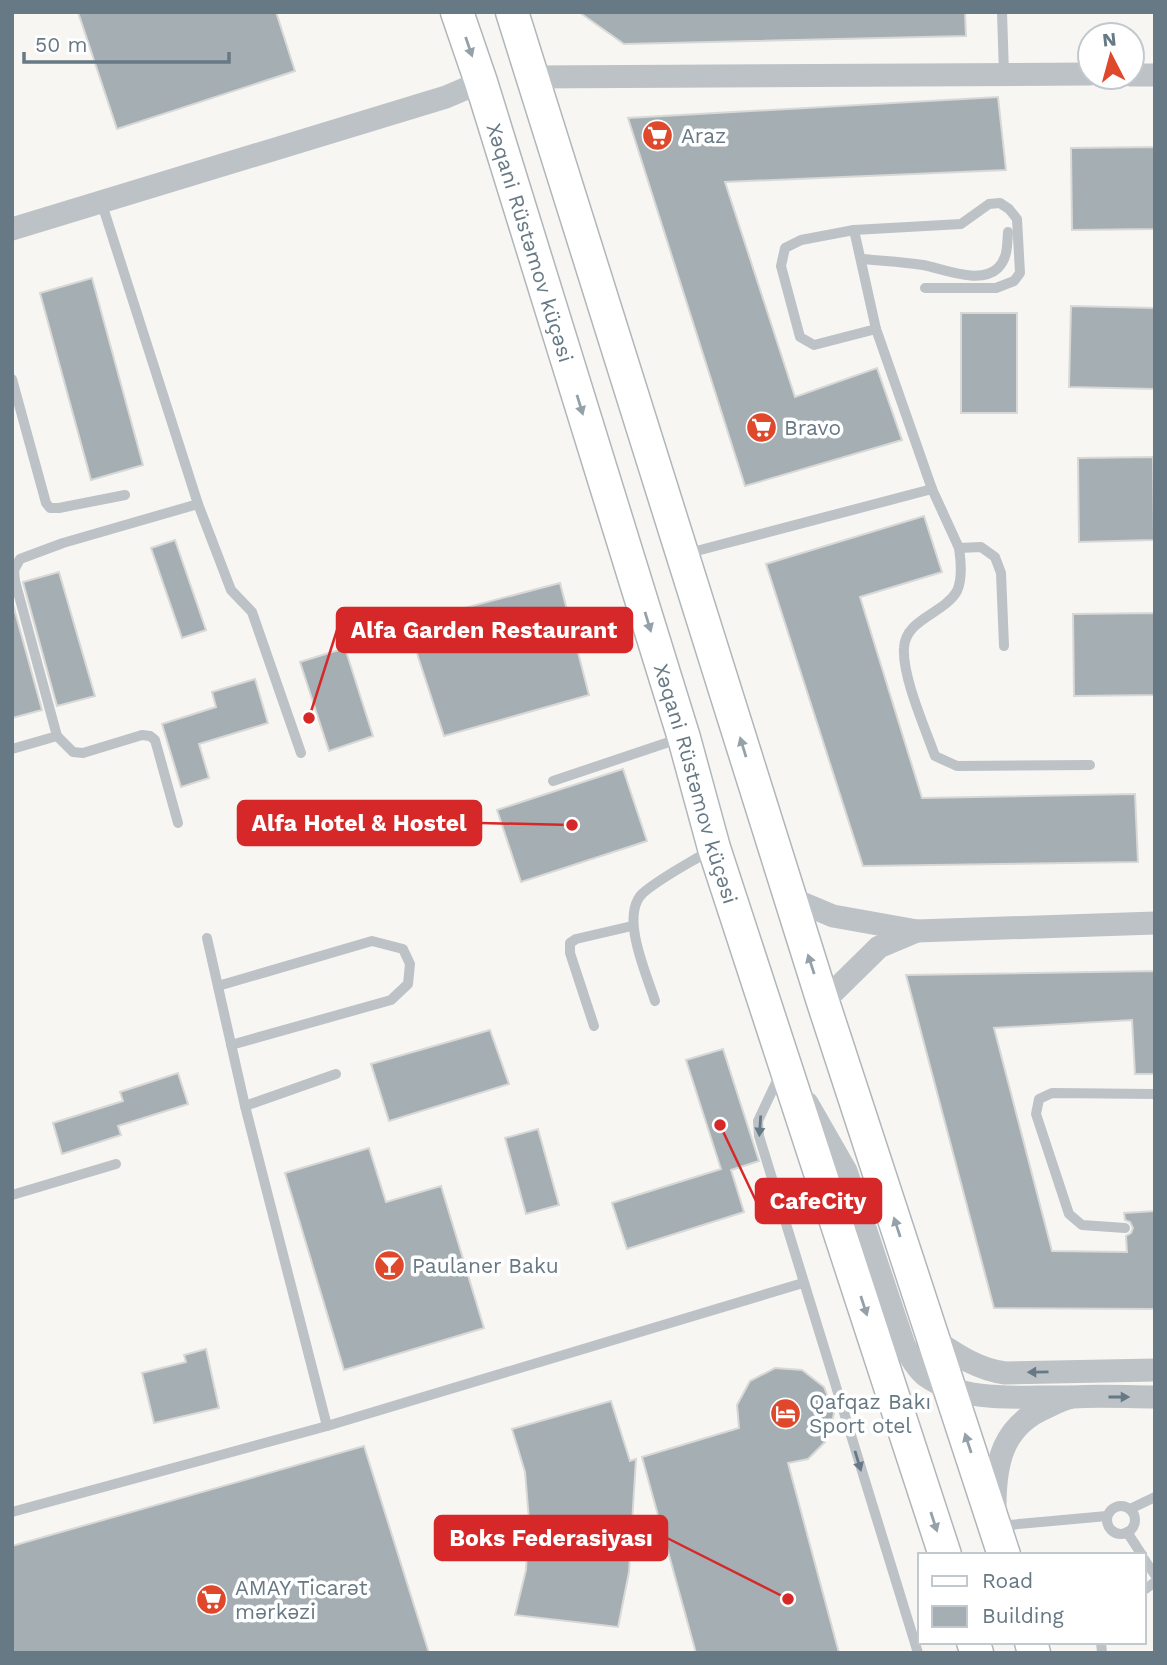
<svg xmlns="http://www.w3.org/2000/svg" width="1167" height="1665" viewBox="0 0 1167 1665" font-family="'Work Sans',sans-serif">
<rect width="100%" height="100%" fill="#f7f6f3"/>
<g fill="#a4aeb3" stroke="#d8d8d6" stroke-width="2">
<polygon points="78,12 276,12 295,71 117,129"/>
<polygon points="579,12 965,12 966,36 624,44"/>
<polygon points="998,97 1006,170 725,182 795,397 877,368 902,440 745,486 628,118"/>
<polygon points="1155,147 1155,229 1072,230 1071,148"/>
<polygon points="92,278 143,465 91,480 40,293"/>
<polygon points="1071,306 1155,308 1155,389 1069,387"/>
<rect x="961" y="313" width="56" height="100"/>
<polygon points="1153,457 1154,540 1079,542 1078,458"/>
<polygon points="924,516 942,572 860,597 922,798 1135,794 1138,862 863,866 766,564"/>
<polygon points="175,540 206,630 182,638 151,548"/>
<polygon points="59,572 95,696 57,706 23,582"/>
<polygon points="560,583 589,695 444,736 407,623"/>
<polygon points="12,601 42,710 12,718"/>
<polygon points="1155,613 1155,695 1074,696 1073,614"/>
<polygon points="345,648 373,736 329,751 300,662"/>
<polygon points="255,679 268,723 199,744 209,778 181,787 162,724 216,707 212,692"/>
<polygon points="623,769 647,841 521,882 497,810"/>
<polygon points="1155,971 1155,1074 1135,1074 1132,1020 994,1028 1052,1251 1127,1252 1126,1236 1131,1233 1133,1228 1130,1222 1125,1220 1124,1213 1155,1211 1155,1309 994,1308 906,975"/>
<polygon points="490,1030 509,1084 389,1121 371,1064"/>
<polygon points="723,1049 759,1161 731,1170 744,1212 627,1249 612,1203 721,1169 686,1060"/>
<polygon points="178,1073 188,1104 118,1126 121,1135 62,1154 53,1123 123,1101 120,1092"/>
<polygon points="538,1129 559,1205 526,1214 505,1138"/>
<polygon points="369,1148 386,1202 441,1186 484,1328 344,1370 285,1173"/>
<polygon points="206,1349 219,1408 154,1423 142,1373 186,1362 184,1355"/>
<polygon points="775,1368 802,1370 824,1387 834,1413 828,1439 808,1459 788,1463 839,1653 696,1653 642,1457 739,1428 737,1405 750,1381"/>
<polygon points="611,1401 630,1461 636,1459 629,1572 618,1627 515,1615 526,1570 529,1520 525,1472 512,1429"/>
<polygon points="364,1446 429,1653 12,1653 12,1546"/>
</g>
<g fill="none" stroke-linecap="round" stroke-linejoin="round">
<defs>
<g id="secondary">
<path id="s1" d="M457,12L481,82L684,738L714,848L945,1555"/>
<polyline points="512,12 823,1002 1004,1555"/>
<polyline points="973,1642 977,1653"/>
<polyline points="1031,1642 1034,1653"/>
</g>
</defs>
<use href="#secondary" stroke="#b0b6ba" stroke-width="35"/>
<g stroke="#bdc2c6" stroke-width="10">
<polyline points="1002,12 1004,74"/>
<polyline points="101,201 198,504 231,590 252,612 301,753"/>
<path d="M862,259C882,261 903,262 923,265C944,269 980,285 998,268C1008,258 1007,245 1008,232"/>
<polyline points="876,329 814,345 800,337 781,266 785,248 801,240 854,230 961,224 989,204 1000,203 1009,209 1017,219 1020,273 1014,281 996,288 925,288"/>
<polyline points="12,379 46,503 50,508 59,508 125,495"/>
<polyline points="932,489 959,548 981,547 995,557 1001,573 1004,646"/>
<path d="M959,548C961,561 963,578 957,591C944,614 905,619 904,648C902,676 925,728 935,756L957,766L1090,765"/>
<polyline points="685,554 932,489 876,329 854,230"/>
<polyline points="57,736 73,752 83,753 142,735 150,736 155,740 178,823"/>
<polyline points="12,749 57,736 15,581 14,570 20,559 63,543 198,504"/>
<polyline points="553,781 681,738"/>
<polyline points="207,938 245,1106 327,1426"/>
<polyline points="218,986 372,941 403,949 410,964 408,984 391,1000 231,1045"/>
<path d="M655,1001C647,975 619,915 643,893C663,876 690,863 712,849"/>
<polyline points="594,1026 570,953 570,943 576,939 632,926"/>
<polyline points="781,1072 758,1121 759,1136 918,1653"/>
<polyline points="245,1106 336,1074"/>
<polyline points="12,1195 116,1164"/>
<polyline points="1125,1228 1082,1225 1069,1214 1036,1114 1039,1099 1052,1093 1155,1094"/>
<circle cx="1121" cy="1520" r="14"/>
<polyline points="1130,1509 1155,1497"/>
<polyline points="12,1512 327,1426 803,1283"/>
<polyline points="998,1526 1107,1516"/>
<polyline points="1127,1532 1142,1555"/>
<polyline points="1144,1559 1155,1575"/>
<polyline points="1144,1590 1155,1582"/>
<polyline points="1101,1642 1102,1653"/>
</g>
<g stroke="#bdc2c6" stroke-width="23">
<polyline points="1132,75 1155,75"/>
<polyline points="531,77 1090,74"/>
<polyline points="12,229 446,97 481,82"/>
<polyline points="790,898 833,916 917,931 1155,923"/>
<polyline points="823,1002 879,947 917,931"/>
<path d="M807,1103L846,1171L904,1345C910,1356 916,1368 926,1376C965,1404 1025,1396 1070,1397"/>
<path d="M933,1339C957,1355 977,1369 1005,1373L1155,1370"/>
<path d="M995,1506C995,1462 1003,1425 1047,1407C1055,1403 1064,1398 1073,1397C1099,1395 1128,1397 1155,1397"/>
</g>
<use href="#secondary" stroke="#fff" stroke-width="32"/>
</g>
<defs><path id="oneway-solid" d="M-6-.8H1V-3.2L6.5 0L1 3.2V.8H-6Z" transform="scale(1.75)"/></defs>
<g fill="#94a1a9">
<use href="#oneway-solid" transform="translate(469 47) rotate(71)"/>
<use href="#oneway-solid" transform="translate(580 405) rotate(73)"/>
<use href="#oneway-solid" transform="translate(648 622) rotate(73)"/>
<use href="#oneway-solid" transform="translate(743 747) rotate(-107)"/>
<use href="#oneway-solid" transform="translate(811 964) rotate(-108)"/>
<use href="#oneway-solid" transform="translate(897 1227) rotate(-108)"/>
<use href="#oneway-solid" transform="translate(864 1306) rotate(72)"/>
<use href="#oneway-solid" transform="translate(968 1443) rotate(-108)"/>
<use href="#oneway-solid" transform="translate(934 1522) rotate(72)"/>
</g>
<g fill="#667984">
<use href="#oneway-solid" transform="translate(760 1126) rotate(94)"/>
<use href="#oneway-solid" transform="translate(1038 1372) rotate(179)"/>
<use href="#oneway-solid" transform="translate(1119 1397)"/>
<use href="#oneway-solid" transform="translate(858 1461) rotate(73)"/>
</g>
<defs>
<symbol id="supermarket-disc" viewBox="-11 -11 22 22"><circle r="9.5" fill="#df482b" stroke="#fff"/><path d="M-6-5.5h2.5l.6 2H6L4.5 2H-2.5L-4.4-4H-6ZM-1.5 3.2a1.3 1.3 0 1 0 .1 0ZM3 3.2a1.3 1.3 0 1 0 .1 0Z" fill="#fff"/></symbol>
<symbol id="bar-disc" viewBox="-11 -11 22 22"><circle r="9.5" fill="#df482b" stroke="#fff"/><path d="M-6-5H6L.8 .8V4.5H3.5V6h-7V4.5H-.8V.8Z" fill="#fff"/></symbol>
<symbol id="hotel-disc" viewBox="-11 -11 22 22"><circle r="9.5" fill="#df482b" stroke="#fff"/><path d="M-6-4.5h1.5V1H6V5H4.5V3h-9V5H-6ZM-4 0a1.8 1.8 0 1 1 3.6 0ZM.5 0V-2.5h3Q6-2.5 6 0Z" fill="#fff"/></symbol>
</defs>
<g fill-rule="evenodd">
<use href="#supermarket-disc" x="640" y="118" width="35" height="35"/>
<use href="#supermarket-disc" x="744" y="410" width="35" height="35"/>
<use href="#bar-disc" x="372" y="1248" width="35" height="35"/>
<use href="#hotel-disc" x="768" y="1396" width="35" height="35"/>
<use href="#supermarket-disc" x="194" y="1582" width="35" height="35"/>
</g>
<g text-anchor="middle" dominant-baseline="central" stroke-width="7" stroke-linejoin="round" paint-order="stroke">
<g font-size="21" fill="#667984" stroke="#fff" text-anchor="start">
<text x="681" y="135">Araz</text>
<text x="784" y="427">Bravo</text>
<text x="412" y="1265">Paulaner Baku</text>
<text x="809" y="1401">Qafqaz Bakı<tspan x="809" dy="24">Sport otel</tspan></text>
<text x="235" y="1587">AMAY Ticarət<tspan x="235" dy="24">mərkəzi</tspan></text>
</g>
<g font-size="21" fill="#667984" stroke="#fff">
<text stroke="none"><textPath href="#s1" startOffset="242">Xəqani Rüstəmov küçəsi</textPath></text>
<text stroke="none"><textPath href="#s1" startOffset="808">Xəqani Rüstəmov küçəsi</textPath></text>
</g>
</g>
<path fill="none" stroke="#d62828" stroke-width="2.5" d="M309 718L337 630M572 825L481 823M720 1125L756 1201M788 1599L667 1538"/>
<g fill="#d62828" stroke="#fff" stroke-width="2.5">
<circle cx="309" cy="718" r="7"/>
<circle cx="572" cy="825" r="7"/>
<circle cx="720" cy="1125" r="7"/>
<circle cx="788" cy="1599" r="7"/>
</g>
<g fill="#d62828" stroke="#d62828" stroke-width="2.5">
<rect x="337" y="608" width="295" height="44" rx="7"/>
<rect x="238" y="801" width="243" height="44" rx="7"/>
<rect x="756" y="1179" width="125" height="44" rx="7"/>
<rect x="435" y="1516" width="232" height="44" rx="7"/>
</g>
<g font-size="23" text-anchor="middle" font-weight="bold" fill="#fff">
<text x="484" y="638">Alfa Garden Restaurant</text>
<text x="359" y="831">Alfa Hotel &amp; Hostel</text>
<text x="818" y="1209">CafeCity</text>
<text x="551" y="1546">Boks Federasiyası</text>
</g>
<rect width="1167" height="1665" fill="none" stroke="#667984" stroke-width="28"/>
<rect x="918" y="1553" width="228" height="91" fill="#ffffff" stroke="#c2c9ce" stroke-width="2"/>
<rect x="932" y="1576" width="35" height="10" fill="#ffffff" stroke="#c2c9ce" stroke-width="2"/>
<text x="982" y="1588" font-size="21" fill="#667984">Road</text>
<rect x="932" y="1606" width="35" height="21" fill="#a4aeb3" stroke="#c2c9ce" stroke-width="2"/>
<text x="982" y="1623" font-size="21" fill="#667984">Building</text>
<g transform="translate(1111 56) rotate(354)"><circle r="33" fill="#ffffff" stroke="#c2c9ce" stroke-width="2"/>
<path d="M0-5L12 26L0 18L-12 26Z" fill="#df482b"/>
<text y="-10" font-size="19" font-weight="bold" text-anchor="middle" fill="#667984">N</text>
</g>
<path d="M24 52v10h205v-10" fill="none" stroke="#667984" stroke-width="3.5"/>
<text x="35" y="52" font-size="21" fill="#667984" stroke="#ffffff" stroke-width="5" paint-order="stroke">50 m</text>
</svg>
